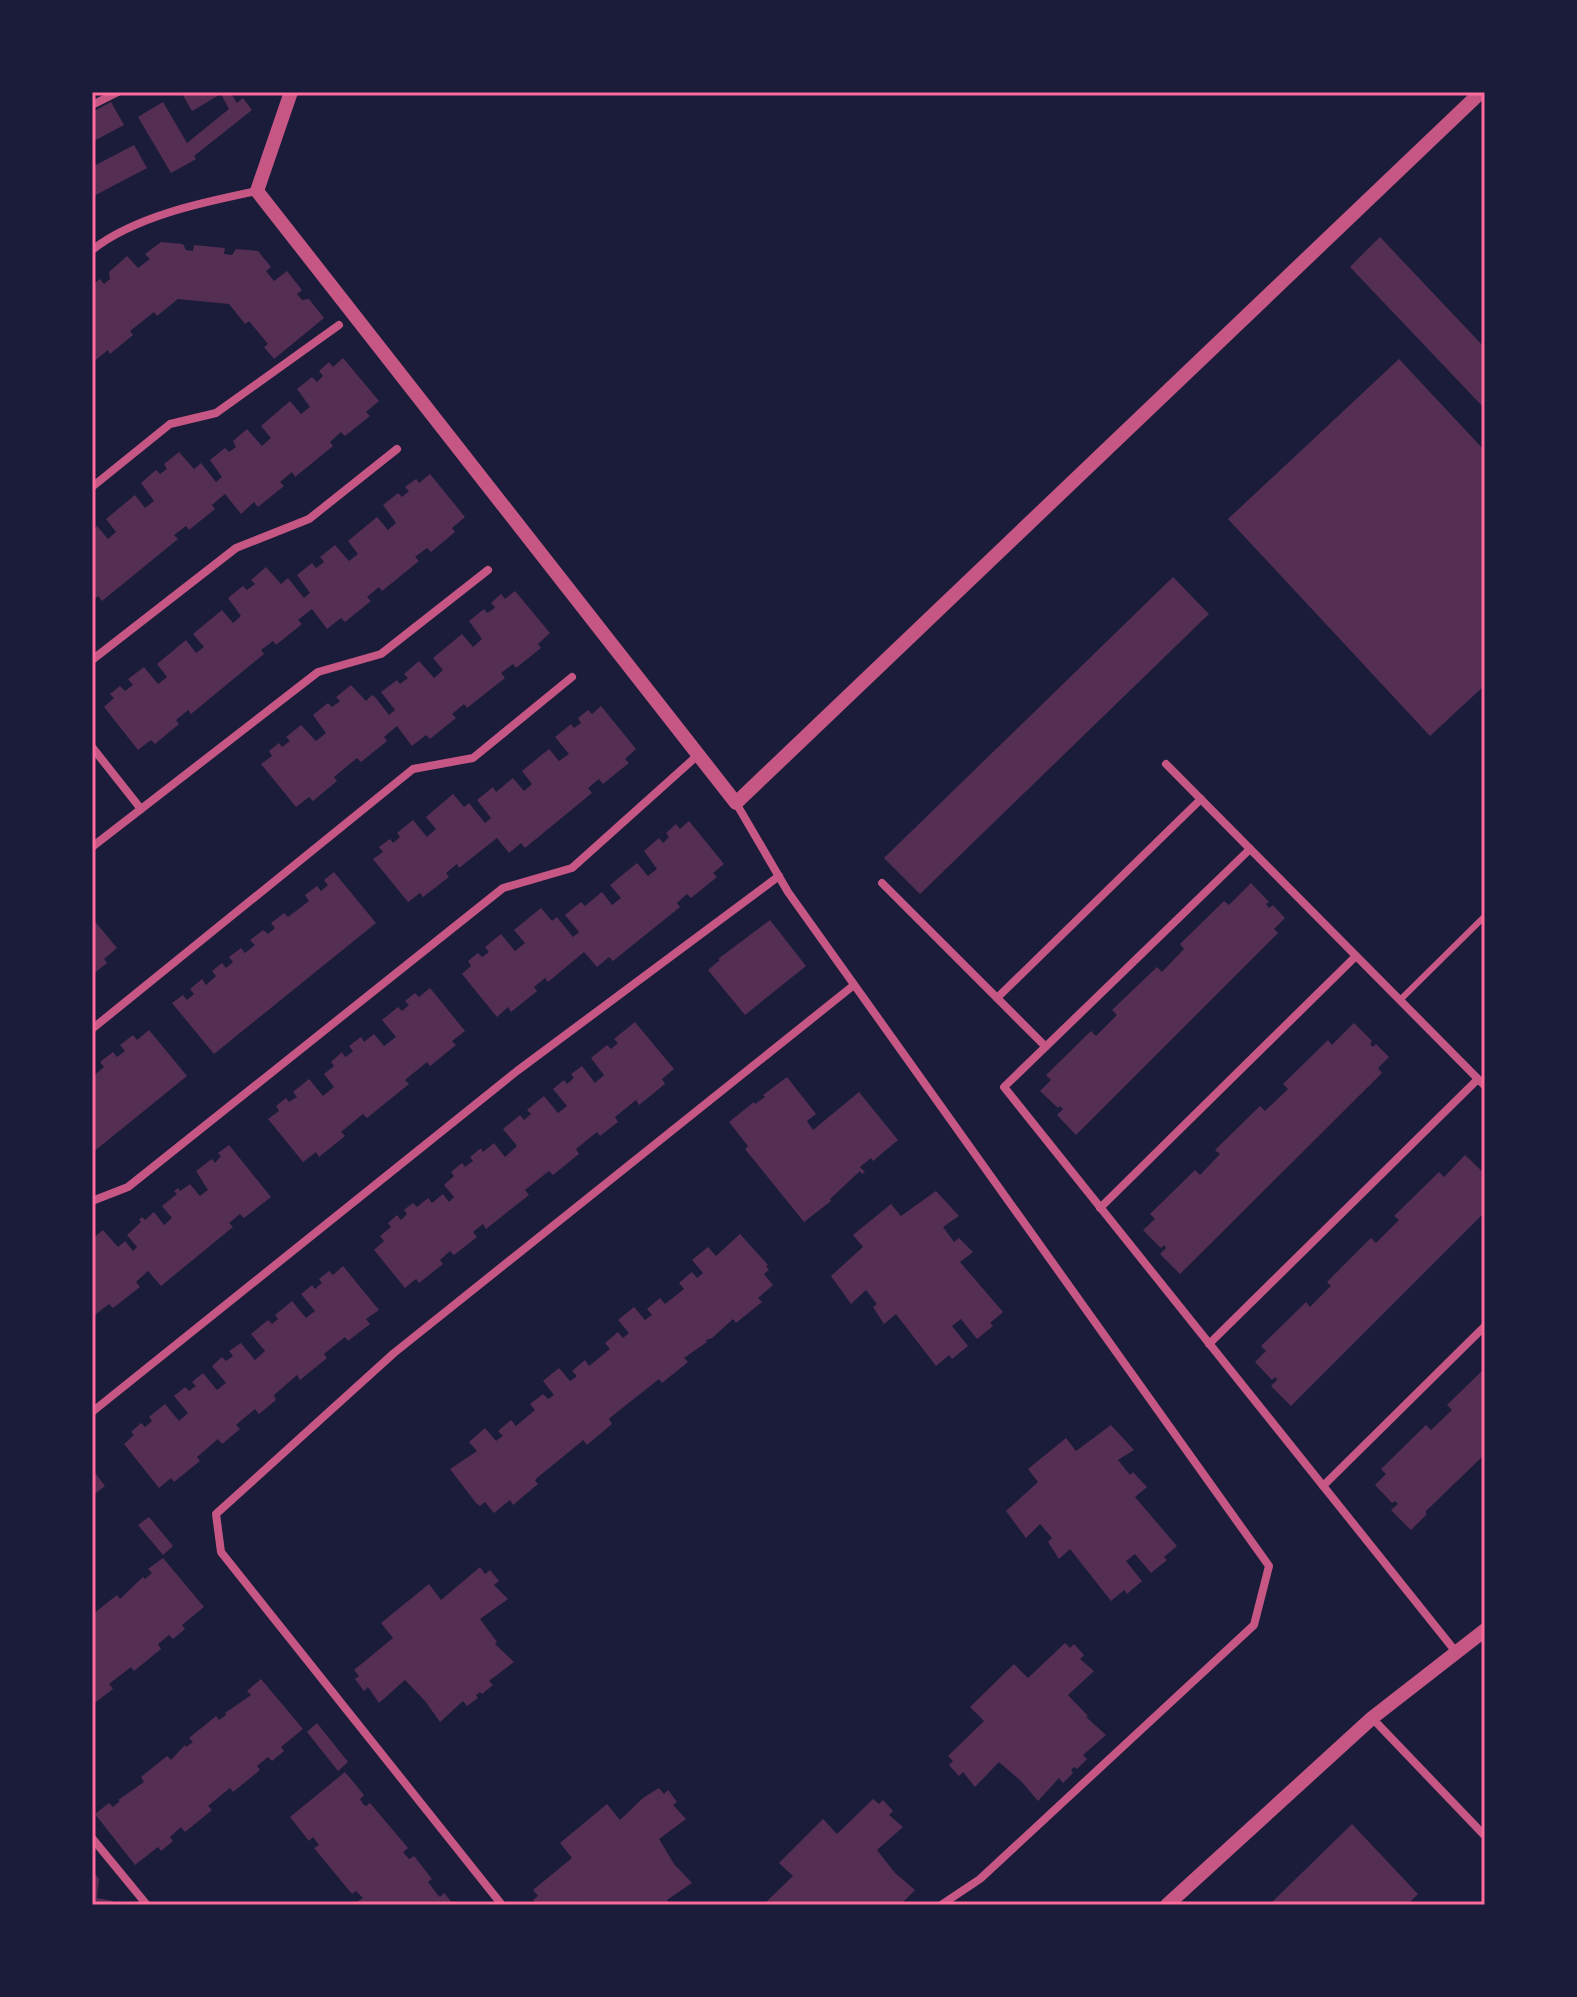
<svg xmlns="http://www.w3.org/2000/svg" width="1577" height="1997" viewBox="0 0 1577 1997" font-family="Raleway,sans-serif">
<rect width="100%" height="100%" fill="#1b1b3a"/>
<g fill="#542f53">
<polygon points="181,92 230,92 237,103 243,98 252,110 194,156 196,159 171,173 138,117 163,102 187,143 229,109 221,94 192,111"/>
<polygon points="111,102 124,125 92,142 92,112"/>
<polygon points="134,145 147,168 92,197 92,167"/>
<polygon points="1380,237 1485,348 1485,409 1350,267"/>
<polygon points="161,242 183,244 186,250 193,251 194,245 225,248 224,254 232,255 236,249 258,251 271,267 266,271 274,281 287,271 302,290 297,294 302,300 309,299 324,318 274,359 264,347 268,344 249,321 245,324 229,304 178,299 157,316 154,312 130,331 133,335 110,354 108,350 92,363 92,285 100,279 104,284 110,279 109,272 127,256 138,268 150,259 145,254"/>
<polygon points="343,358 379,401 366,412 370,416 345,436 341,432 330,442 333,446 295,477 292,472 280,482 284,486 258,507 254,502 241,514 225,494 212,505 215,509 189,530 186,526 174,535 178,539 102,601 98,596 92,602 92,530 97,526 108,539 116,532 106,519 135,495 145,508 154,501 141,483 156,470 160,474 167,469 164,464 179,452 194,469 201,463 216,482 222,477 210,460 225,448 229,452 236,447 233,441 247,429 262,446 271,438 261,426 290,401 301,414 310,407 297,389 312,377 317,382 323,376 319,371 329,362 333,367"/>
<polygon points="1399,359 1485,451 1485,685 1430,736 1228,519"/>
<polygon points="430,474 465,517 452,528 455,532 431,552 427,548 415,557 419,561 382,591 379,587 367,597 371,601 345,622 341,618 327,629 312,609 298,620 302,624 276,645 273,641 261,650 264,654 191,714 188,710 176,720 179,724 155,744 151,740 138,750 104,707 114,698 110,694 120,686 125,691 133,685 128,679 144,667 158,684 167,677 157,664 186,640 196,653 204,647 193,634 222,610 233,623 241,616 228,598 243,586 247,590 255,584 251,580 266,567 281,584 288,578 304,598 310,593 297,575 312,563 316,568 324,562 320,557 335,545 349,561 358,554 348,541 377,517 388,530 396,523 383,505 398,493 402,497 409,491 405,487 416,479 419,483"/>
<polygon points="1173,577 1209,614 920,894 884,858"/>
<polygon points="515,591 550,633 538,644 541,648 516,668 513,664 501,673 505,678 467,708 464,704 452,714 456,718 430,739 426,735 412,746 397,726 384,737 387,741 361,762 357,758 334,777 337,781 313,801 309,797 296,807 261,764 272,756 269,751 279,743 282,747 290,741 286,737 301,725 316,741 326,733 313,715 328,703 332,707 340,701 336,697 351,685 366,701 372,695 375,697 389,715 395,710 381,692 397,680 400,684 408,678 404,674 419,661 434,678 443,670 433,658 462,634 473,647 482,639 469,621 484,609 487,613 492,610 495,607 491,603 501,594 505,599"/>
<polygon points="601,706 636,749 625,759 629,763 603,784 599,779 588,788 592,793 525,848 521,843 509,853 497,838 459,868 457,864 446,873 449,877 423,897 420,893 408,902 373,859 383,852 379,847 390,839 393,843 400,837 397,833 413,820 427,837 436,829 426,817 453,794 464,807 469,803 485,823 491,818 477,800 493,787 496,792 513,778 524,791 532,784 522,771 549,749 559,761 569,754 555,737 571,724 574,728 581,723 578,718 588,710 592,714"/>
<polygon points="689,821 724,864 713,873 717,877 691,898 687,894 677,903 680,907 613,961 609,957 597,967 584,952 548,982 545,978 534,987 537,991 511,1012 508,1007 497,1017 462,974 471,966 468,961 478,953 482,957 489,952 485,947 501,934 515,951 525,943 514,930 541,908 552,921 557,917 573,937 579,932 565,915 581,902 585,906 602,892 612,905 621,898 610,885 637,863 648,876 657,869 644,851 659,838 663,843 669,837 666,833 676,824 680,829"/>
<polygon points="334,872 376,923 214,1054 172,1003 183,995 187,1000 194,994 190,989 202,979 206,985 216,976 212,971 222,963 226,968 233,962 229,957 241,948 245,953 255,945 250,940 263,930 268,934 275,928 271,923 284,913 288,917 309,901 305,895 317,886 321,891 328,885 324,880"/>
<polygon points="1251,883 1269,902 1266,904 1269,908 1273,905 1285,918 1274,929 1278,933 1076,1135 1057,1115 1063,1109 1060,1106 1058,1108 1040,1091 1051,1080 1046,1075 1091,1031 1096,1036 1117,1015 1112,1010 1157,967 1162,972 1184,949 1180,944 1224,901 1229,905"/>
<polygon points="92,918 117,948 104,959 107,963 92,975"/>
<polygon points="770,920 806,966 745,1015 708,970 720,960 718,959"/>
<polygon points="430,988 465,1031 452,1041 456,1045 430,1066 427,1062 405,1080 409,1084 367,1118 363,1114 341,1132 345,1136 319,1157 316,1152 303,1162 268,1119 279,1111 276,1106 286,1098 289,1102 297,1097 293,1092 309,1079 323,1096 334,1087 324,1074 334,1066 331,1062 342,1052 345,1057 351,1053 353,1051 349,1046 361,1037 364,1042 374,1034 384,1046 396,1037 382,1020 398,1007 402,1011 409,1005 405,1001 415,993 419,997"/>
<polygon points="635,1022 674,1069 662,1079 665,1084 639,1105 636,1100 615,1117 618,1122 600,1136 597,1132 576,1149 579,1154 553,1175 549,1171 525,1190 529,1195 486,1229 483,1224 473,1232 477,1237 454,1255 450,1251 440,1260 443,1264 419,1283 416,1279 405,1288 374,1250 384,1241 380,1236 391,1227 388,1223 397,1215 401,1220 407,1214 404,1210 413,1203 417,1207 428,1198 432,1203 443,1194 449,1202 454,1197 444,1185 454,1176 451,1172 462,1163 465,1167 473,1161 470,1157 481,1148 483,1152 494,1143 505,1157 517,1146 503,1129 520,1115 524,1120 531,1114 527,1110 544,1096 558,1113 567,1106 553,1089 564,1080 567,1084 574,1078 571,1074 582,1066 595,1083 604,1075 591,1058 607,1045 611,1049 618,1043 614,1039"/>
<polygon points="1354,1023 1372,1041 1370,1044 1373,1047 1376,1044 1389,1057 1378,1068 1382,1073 1180,1274 1160,1254 1166,1248 1164,1245 1161,1248 1143,1230 1155,1219 1150,1214 1195,1170 1200,1175 1220,1154 1215,1150 1260,1106 1265,1111 1288,1089 1283,1084 1328,1040 1332,1045"/>
<polygon points="149,1030 187,1076 92,1153 92,1077 104,1067 100,1062 113,1052 117,1057 125,1051 120,1045 133,1035 137,1040"/>
<polygon points="787,1077 816,1114 807,1121 813,1130 859,1092 898,1140 873,1161 871,1158 860,1167 865,1172 862,1174 860,1171 830,1199 831,1201 804,1222 745,1149 748,1146 729,1122 754,1102 755,1104 765,1097 763,1095"/>
<polygon points="229,1145 271,1197 244,1218 240,1214 229,1223 233,1227 161,1286 148,1271 136,1282 140,1287 113,1308 109,1304 92,1317 92,1239 103,1230 118,1247 125,1241 133,1251 137,1247 127,1235 141,1222 139,1220 142,1217 145,1220 154,1212 164,1225 172,1218 162,1206 177,1194 174,1191 178,1188 180,1191 190,1184 200,1196 208,1190 196,1171 212,1159 215,1163 221,1156 218,1153"/>
<polygon points="1465,1155 1484,1173 1481,1176 1485,1180 1485,1212 1291,1406 1271,1386 1277,1380 1275,1377 1272,1380 1255,1362 1266,1351 1261,1346 1306,1302 1310,1307 1331,1286 1327,1282 1371,1238 1376,1243 1399,1220 1394,1216 1439,1172 1444,1177"/>
<polygon points="936,1191 959,1216 943,1227 954,1242 959,1238 973,1252 960,1262 1003,1312 990,1323 993,1326 977,1339 961,1319 952,1326 968,1346 952,1359 949,1355 936,1366 896,1314 884,1324 873,1307 877,1304 866,1290 851,1304 831,1276 863,1247 853,1235 891,1204 901,1216"/>
<polygon points="740,1234 768,1265 766,1266 769,1270 764,1274 773,1285 758,1298 762,1302 736,1323 733,1319 712,1338 706,1340 707,1342 684,1358 688,1362 662,1383 659,1379 611,1417 609,1419 612,1424 587,1445 583,1440 581,1442 537,1478 535,1480 538,1484 513,1505 510,1500 494,1513 485,1502 480,1506 476,1503 450,1469 477,1451 469,1442 485,1428 496,1441 503,1436 498,1431 511,1420 516,1426 535,1410 530,1404 543,1394 548,1399 554,1395 543,1381 559,1368 570,1381 577,1376 572,1371 585,1360 589,1366 610,1349 605,1343 618,1332 623,1338 629,1333 618,1320 634,1307 645,1320 652,1315 647,1309 660,1298 665,1304 684,1289 679,1283 692,1272 697,1278 703,1273 692,1260 708,1247 716,1256"/>
<polygon points="343,1266 379,1310 366,1319 370,1324 348,1341 345,1337 324,1354 327,1358 300,1380 297,1375 274,1395 276,1400 259,1414 255,1409 236,1425 240,1429 222,1444 218,1439 197,1457 200,1461 174,1482 171,1478 159,1488 124,1444 134,1435 131,1432 141,1423 145,1427 152,1421 149,1417 165,1404 179,1421 188,1413 174,1396 185,1387 189,1391 196,1386 192,1382 203,1373 217,1390 226,1383 212,1366 222,1357 226,1361 233,1356 229,1351 241,1343 255,1360 265,1351 251,1334 268,1320 272,1324 278,1319 275,1315 292,1301 306,1318 315,1311 301,1294 312,1285 315,1289 322,1283 319,1279 329,1271 333,1275"/>
<polygon points="1485,1368 1485,1454 1425,1512 1427,1514 1411,1530 1391,1510 1398,1504 1395,1501 1392,1503 1375,1485 1386,1474 1381,1469 1426,1425 1431,1430 1452,1410 1447,1405"/>
<polygon points="1111,1425 1134,1450 1118,1460 1130,1475 1133,1472 1147,1487 1135,1497 1177,1546 1164,1557 1167,1560 1151,1573 1135,1554 1126,1561 1142,1581 1127,1594 1124,1590 1111,1601 1070,1549 1059,1559 1048,1542 1052,1538 1040,1524 1026,1538 1006,1511 1038,1482 1028,1469 1066,1438 1076,1451"/>
<polygon points="92,1469 105,1486 92,1496"/>
<polygon points="149,1517 173,1546 163,1555 138,1525"/>
<polygon points="163,1558 204,1607 182,1625 185,1629 173,1639 169,1635 158,1644 161,1649 134,1671 131,1667 109,1684 113,1689 92,1705 92,1615 117,1595 120,1599 143,1577 145,1579 152,1573 148,1569"/>
<polygon points="480,1567 485,1574 490,1570 499,1581 494,1585 508,1599 480,1619 497,1642 495,1644 514,1662 489,1681 493,1685 482,1694 480,1692 476,1695 478,1698 467,1706 463,1701 440,1722 425,1701 405,1680 379,1703 368,1687 364,1691 355,1679 359,1676 354,1670 393,1638 381,1623 429,1584 441,1600"/>
<polygon points="1065,1643 1070,1648 1074,1644 1084,1655 1080,1659 1094,1671 1068,1695 1088,1716 1086,1717 1106,1735 1083,1755 1087,1759 1077,1769 1074,1767 1071,1770 1073,1773 1063,1783 1059,1778 1038,1801 1021,1781 999,1762 975,1787 963,1772 959,1776 949,1765 953,1761 948,1756 984,1721 970,1707 1014,1664 1028,1678"/>
<polygon points="261,1679 303,1729 281,1747 284,1751 272,1761 268,1757 257,1766 260,1770 233,1792 230,1788 208,1806 212,1810 185,1832 181,1827 170,1837 173,1841 161,1851 158,1847 135,1865 95,1814 109,1803 113,1807 120,1801 118,1800 144,1782 141,1777 167,1756 171,1760 185,1745 186,1747 193,1742 189,1738 216,1716 219,1720 226,1715 225,1713 251,1695 247,1691"/>
<polygon points="317,1723 348,1762 338,1771 307,1732"/>
<polygon points="345,1772 364,1795 360,1799 363,1804 366,1806 370,1803 408,1848 403,1852 409,1859 414,1856 432,1879 428,1882 437,1894 440,1897 444,1893 454,1905 407,1905 405,1902 402,1905 361,1905 358,1901 363,1898 356,1891 352,1894 314,1848 319,1845 313,1837 309,1841 290,1817"/>
<polygon points="659,1788 664,1794 668,1790 677,1802 673,1805 686,1819 659,1839 674,1864 692,1883 667,1900 671,1905 587,1905 583,1901 578,1905 538,1905 533,1900 538,1896 533,1890 572,1858 560,1843 607,1804 620,1820 643,1798"/>
<polygon points="873,1799 879,1804 883,1800 893,1811 889,1815 903,1827 877,1850 895,1873 915,1890 900,1905 763,1905 793,1876 779,1863 823,1819 837,1834"/>
<polygon points="1352,1824 1418,1894 1407,1905 1269,1905"/>
<polygon points="92,1870 99,1879 97,1898 113,1901 113,1905 92,1905"/>
</g>
<g fill="none" stroke-linecap="round" stroke-linejoin="round">
<polyline stroke="#c65784" stroke-width="6" points="1400,1000 1485,916"/>
<g stroke="#c65784" stroke-width="8">
<polyline points="92,105 118,92"/>
<path d="M92,250C135,216 204,202 257,191"/>
<polyline points="92,487 170,424 216,413 339,325"/>
<polyline points="92,660 236,548 309,519 397,449"/>
<polyline points="92,747 141,809"/>
<polyline points="1166,764 1485,1086"/>
<polyline points="736,803 788,892 1269,1566 1254,1625 980,1879 941,1905"/>
<polyline points="92,847 318,672 381,654 488,570"/>
<polyline points="1250,849 1004,1087 1456,1652"/>
<polyline points="882,883 1045,1046"/>
<polyline points="997,998 1201,799"/>
<polyline points="92,1029 413,769 473,758 572,677"/>
<polyline points="92,1201 128,1187 503,888 572,868 698,755"/>
<polyline points="1100,1208 1356,956"/>
<polyline points="1209,1344 1478,1079"/>
<polyline points="92,1412 517,1071 779,876"/>
<polyline points="1323,1486 1485,1326"/>
<polyline points="1372,1718 1485,1836"/>
<polyline points="92,1838 147,1905"/>
<polyline points="502,1905 221,1552 216,1514 394,1353 854,985"/>
</g>
<g stroke="#c65784" stroke-width="14">
<polyline points="291,92 257,191 736,803 1481,92"/>
<polyline points="1167,1905 1372,1718 1485,1630"/>
</g>
</g>
<rect width="1577" height="1997" fill="none" stroke="#1b1b3a" stroke-width="188"/>
<rect x="94" y="94" width="1389" height="1809" fill="none" stroke="#ff6b9d" stroke-width="3"/>
</svg>
